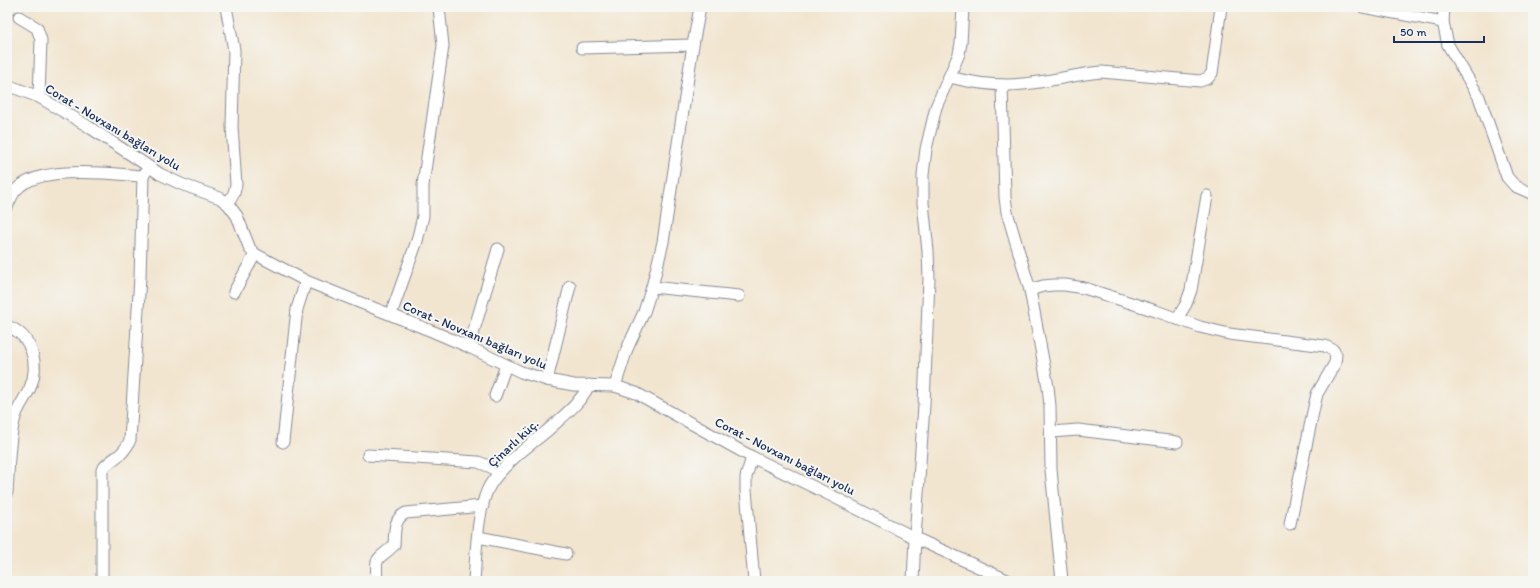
<svg xmlns="http://www.w3.org/2000/svg" width="1540" height="588" viewBox="0 0 1540 588" font-family="Itim,sans-serif">
<rect width="100%" height="100%" fill="#f6f6f2"/>
<filter id="ink" filterUnits="userSpaceOnUse"><feTurbulence type="fractalNoise" baseFrequency=".025" numOctaves="2"/><feDisplacementMap in="SourceGraphic" scale="8" xChannelSelector="R" yChannelSelector="G"/><feConvolveMatrix kernelMatrix="1 2 1 2 8 2 1 2 1" color-interpolation-filters="sRGB"/></filter>
<filter id="wash" filterUnits="userSpaceOnUse"><feTurbulence type="fractalNoise" baseFrequency=".012" numOctaves="4" result="noise"/><feDisplacementMap in="SourceGraphic" scale="16" xChannelSelector="R" yChannelSelector="G"/><feGaussianBlur stdDeviation="0.9" result="paint"/><feColorMatrix in="noise" values="0 0 0 0 0 0 0 0 0 0 0 0 0 0 0 0 0 1.4 0 .05"/><feComposite in="paint" operator="in"/></filter>
<g filter="url(#wash)">
<rect width="100%" height="100%" fill="#f2e5cf"/>
</g>
<g filter="url(#ink)">
<g fill="none" stroke-linecap="round" stroke-linejoin="round">
<defs>
<g id="street">
<polyline points="226,7 234,50 232,126 236,185 234,193 228,204"/>
<polyline points="1363,7 1443,22"/>
<polyline points="1444,7 1443,22 1448,45 1479,97 1507,177 1515,186 1533,194"/>
<polyline points="19,17 37,28 41,40 39,97"/>
<polyline points="582,48 693,45"/>
<path d="M949,77C973,83 998,87 1023,84C1049,82 1075,74 1102,72L1200,81L1208,78L1212,73L1221,7"/>
<polyline points="7,85 39,97 86,125 160,174 181,184 220,198 228,204 237,216 250,249 255,254 306,281 434,332 469,347 521,372 547,380 574,385 615,386 636,393 752,457 832,496 915,538 1009,581"/>
<polyline points="1002,85 1005,197 1007,212 1030,290 1048,387 1050,406 1051,470 1062,581"/>
<path d="M7,206C10,201 12,194 16,190C39,164 111,174 143,176L147,170"/>
<polyline points="652,287 739,296"/>
<polyline points="1030,290 1043,286 1054,285 1065,285 1084,288 1156,311 1200,327 1229,334 1325,346 1333,350 1336,355 1335,363 1317,394 1314,407 1290,524"/>
<polyline points="234,292 255,254"/>
<polyline points="391,314 417,241 423,216 423,185 443,46 439,7"/>
<polyline points="1177,319 1186,304 1191,290 1207,196"/>
<path d="M7,326C32,335 40,364 30,388C25,399 16,409 14,421C8,444 9,468 7,492"/>
<polyline points="469,347 498,249"/>
<polyline points="547,380 570,286"/>
<polyline points="615,386 627,349 644,312 652,287 663,242 693,45 700,7"/>
<polyline points="495,396 506,365"/>
<polyline points="1051,432 1078,430 1177,442"/>
<polyline points="283,442 297,309 306,281"/>
<polyline points="368,455 478,462 491,467 499,473"/>
<polyline points="752,457 746,477 746,490 754,581"/>
<polyline points="478,537 566,554"/>
<path d="M102,581V470C111,457 123,458 130,440L140,277L143,176"/>
<path d="M377,581C375,553 377,562 394,545C395,532 393,519 406,513L483,506"/>
<path d="M474,581C476,555 477,507 490,485C504,463 529,446 548,430C564,415 579,405 589,385"/>
<polyline points="913,581 915,538 924,405 929,279 928,251 923,203 923,175 926,149 936,107 959,54 961,43 963,7"/>
</g>
</defs>
<use href="#street" stroke="#868a96" stroke-width="13"/>
<use href="#street" stroke="#fff" stroke-width="11"/>
</g>
</g>
<g text-anchor="middle" dominant-baseline="central" stroke-width="4" stroke-linejoin="round" paint-order="stroke">
<g font-size="13" fill="#1b2f5e" stroke="#f6f6f2">
<text transform="translate(113 127) rotate(31)">Corat - Novxanı bağları yolu</text>
<text transform="translate(475 335) rotate(23)">Corat - Novxanı bağları yolu</text>
<text transform="translate(513 443) rotate(-43)">Çinarlı küç.</text>
<text transform="translate(785 456) rotate(27)">Corat - Novxanı bağları yolu</text>
</g>
</g>
<rect width="1540" height="588" fill="none" stroke="#f6f6f2" stroke-width="24"/>
<path d="M1394 36v6h90v-6" fill="none" stroke="#1b2f5e" stroke-width="2"/>
<text x="1400" y="36" font-size="12" fill="#1b2f5e" stroke="#f6f6f2" stroke-width="3" paint-order="stroke">50 m</text>
</svg>
